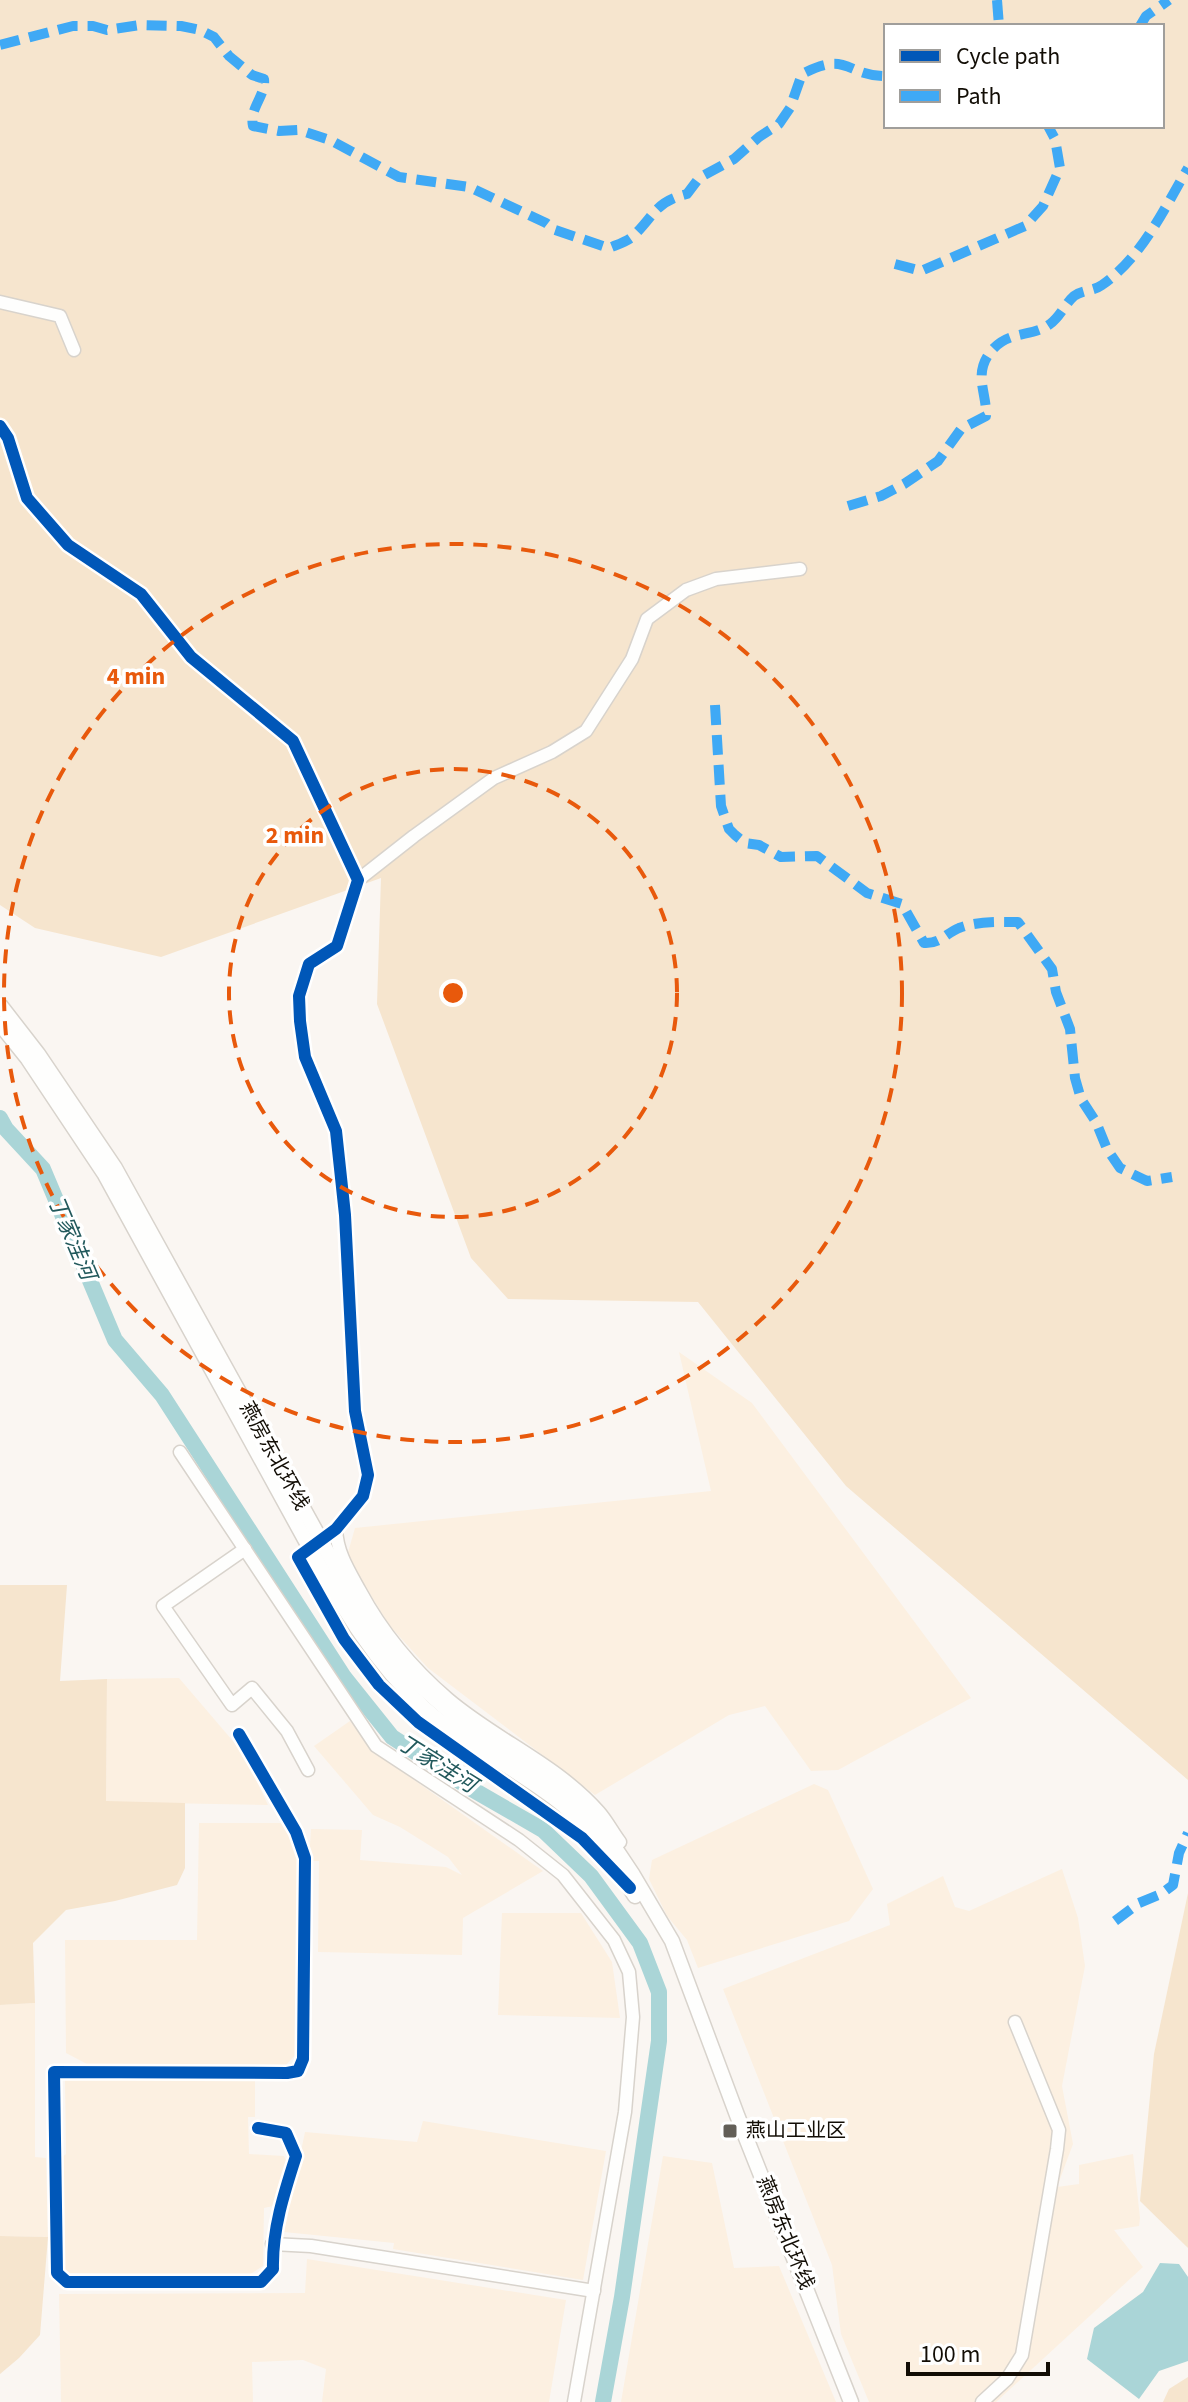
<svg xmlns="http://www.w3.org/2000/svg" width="1188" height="2402" viewBox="0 0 1188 2402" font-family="'Source Sans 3','Noto Sans SC',sans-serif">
<rect width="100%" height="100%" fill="#faf6f2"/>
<g fill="#fcf0e1">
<polygon points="679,1352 752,1403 971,1698 838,1770 811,1771 765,1706 729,1715 595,1795 428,1668 389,1625 347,1556 355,1528 711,1491"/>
<polygon points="179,1678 244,1754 268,1805 106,1802 107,1679"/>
<polygon points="350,1721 373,1751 543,1871 463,1918 462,1955 318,1952 319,1861 309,1861 311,1829 362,1830 360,1860 446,1867 462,1875 448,1857 400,1827 373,1815 314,1746"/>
<polygon points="814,1784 828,1790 873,1889 849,1921 698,1968 687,1940 667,1916 649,1879 652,1860"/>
<polygon points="199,1823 281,1823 293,1836 298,1859 296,1941 298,2052 286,2065 87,2064 66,2053 65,1940 197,1940"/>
<polygon points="1062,1869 1078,1918 1085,1966 1062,2086 1073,2144 1057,2187 1079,2184 1079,2165 1133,2154 1140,2218 1139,2226 1114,2230 1143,2267 996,2402 869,2402 841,2334 832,2265 723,1989 890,1925 887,1904 943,1876 955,1907 969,1911"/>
<polygon points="502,1913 581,1913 612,1962 620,2018 498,2015"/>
<polygon points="35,2003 35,2157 46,2158 48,2237 0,2236 0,2005"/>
<polygon points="65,2080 255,2080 255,2117 248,2117 249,2154 284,2156 287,2162 273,2206 264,2208 263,2266 247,2276 67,2273 63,2268 61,2158 66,2154"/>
<polygon points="423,2121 606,2151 583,2280 393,2249 394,2243 284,2232 305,2132 417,2142"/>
<polygon points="663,2156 712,2163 734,2268 779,2266 836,2402 621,2402"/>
<polygon points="307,2259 566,2300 549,2402 322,2402 326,2369 303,2360 252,2362 253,2402 61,2402 59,2294 305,2293"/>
</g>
<g fill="#f6e5ce" fill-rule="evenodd">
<path d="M0,0H1188V1780L846,1486L698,1302L508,1299L471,1258L377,1004L381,878L161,957L35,928L0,905ZM886,26H1162V126H886Z"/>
<polygon points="0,1585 67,1585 60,1681 107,1679 106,1801 185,1803 185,1868 177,1885 115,1901 66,1910 33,1943 35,2003 0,2005"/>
<polygon points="1188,1893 1188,2248 1140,2201 1154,2054"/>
<polygon points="0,2236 48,2237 40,2335 19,2358 0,2374"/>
<polygon points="1188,2377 1188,2402 1163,2402 1169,2389"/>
</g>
<polygon fill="#aad5d7" points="1160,2263 1179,2264 1188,2277 1188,2361 1159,2371 1139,2399 1087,2359 1094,2328 1143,2292"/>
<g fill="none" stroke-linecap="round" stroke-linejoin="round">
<polyline stroke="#aad5d7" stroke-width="16" points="0,1118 6,1129 43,1169 115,1340 162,1395 344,1677 392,1737 470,1788 543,1830 591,1876 640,1943 659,1992 659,2041 622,2297 603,2402"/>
<defs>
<g id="minor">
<polyline points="0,302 60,316 74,350"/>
<polyline points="0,426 8,438 27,498 68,545 141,594 191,657 293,741 358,880 337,946 309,964 299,996 300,1021 305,1057 336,1131 345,1215 355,1411 368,1475 363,1496 336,1529 298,1557 344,1639 379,1685 418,1722 582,1838 608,1863"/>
<polyline points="358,880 414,836 494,778 552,752 586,731 632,659 647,619 686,590 716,579 800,569"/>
<polyline points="180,1452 376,1746 519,1840 563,1875 614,1940 629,1972 633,2017 625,2112 574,2402"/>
<path d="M336,1529C337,1553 349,1571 360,1591C382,1632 413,1669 448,1699C496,1740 557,1764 599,1812C607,1821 613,1833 620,1842"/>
<polyline points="245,1549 163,1606 232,1705 252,1688 287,1731 308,1770"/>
<path d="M239,1734L296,1832L305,1858L303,2059L298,2071L287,2073L54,2072L57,2273L67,2282H261L273,2269C272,2230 284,2193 296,2156L286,2133L258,2128"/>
<polyline points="272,2244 311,2246 594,2291"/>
<polyline points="982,2402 1007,2379 1022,2355 1057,2149 1059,2130 1015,2022"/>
</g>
<g id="major">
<polyline points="324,1546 362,1614 407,1674 469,1729 568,1795 607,1836 633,1875 672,1941 737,2115 851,2402"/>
<path d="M313,1554C344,1610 376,1664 423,1707C466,1746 519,1769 563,1805C593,1830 614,1863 635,1896"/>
</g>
</defs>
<use href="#minor" stroke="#d8d3cc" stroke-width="15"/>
<use href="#major" stroke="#d8d3cc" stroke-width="17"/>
<use href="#minor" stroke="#fefefd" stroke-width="12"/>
<use href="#major" stroke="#fefefd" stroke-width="14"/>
<defs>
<g id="major-bridge">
<polyline points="0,1005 38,1054 115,1168 324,1546"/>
<polyline points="0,1024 28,1059 104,1173 313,1554"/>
</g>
</defs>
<use href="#major-bridge" stroke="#d8d3cc" stroke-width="17" stroke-linecap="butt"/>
<use href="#major-bridge" stroke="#fefefd" stroke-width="14"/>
<g stroke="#3fa9f5" stroke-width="10" stroke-dasharray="20 10" stroke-linecap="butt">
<polyline points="997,0 999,26"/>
<polyline points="1140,26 1146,16 1169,0"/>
<path d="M0,45L73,26H93L107,30L140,25L181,26L200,30L214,37L229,56L252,75L264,79C266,96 249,108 253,126L279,131L299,130L330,140L399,177L469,187L546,223L555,230L609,248C616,245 626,242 632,237C654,217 654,202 687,194L699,178L734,159L759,137L779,124L790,108L802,74C849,50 845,76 886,76"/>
<polyline points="895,264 921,271 1025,226 1043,206 1060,168 1055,139 1048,126"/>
<path d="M848,506L881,496L904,484L938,461L961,429L986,416C987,395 975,377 987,357C1005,328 1030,339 1050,324C1060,317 1065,304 1074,296C1082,290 1094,291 1102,285C1142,257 1164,209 1188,168"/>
<path d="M715,705L721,806L729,829L735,835L745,843L759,845L781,857L817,856L867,893L902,904L924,943C940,944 945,934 959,928C977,921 999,922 1018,922L1052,969L1056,992L1070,1029L1075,1078L1081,1099L1096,1122L1107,1149L1120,1168L1147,1181L1172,1177"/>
<polyline points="1115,1921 1139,1903 1161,1894 1173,1885 1179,1853 1188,1833"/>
</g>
<defs>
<g id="cycleway">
<polyline points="0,426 8,438 27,498 68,545 141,594 191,657 293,741 358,880 337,946 309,964 299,996 300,1021 305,1057 336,1131 345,1215 355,1411 368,1475 363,1496 336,1529 298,1557 344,1639 379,1685 418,1722 582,1838 630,1888"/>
<path d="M239,1734L296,1832L305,1858L303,2059L298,2071L287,2073L54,2072L57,2273L67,2282H261L273,2269C272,2230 284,2193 296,2156L286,2133L258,2128"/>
</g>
</defs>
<use href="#cycleway" stroke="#fff" stroke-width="17"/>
<use href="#cycleway" stroke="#0057b8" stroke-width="12"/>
</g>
<g fill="none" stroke="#e8590c" stroke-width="4" stroke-dasharray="14 10">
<circle cx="453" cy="993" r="224"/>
<circle cx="453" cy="993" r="449"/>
</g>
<rect fill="#635f58" stroke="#fff" stroke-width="3" x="722" y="2123" width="16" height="16" rx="4"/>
<g text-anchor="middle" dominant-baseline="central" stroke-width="7" stroke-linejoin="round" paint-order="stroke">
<g font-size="20" fill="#120d05" stroke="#fff">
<text transform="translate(274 1456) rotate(61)">燕房东北环线</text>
<text transform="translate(785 2233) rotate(68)">燕房东北环线</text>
</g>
<g font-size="20" fill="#120d05" stroke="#fff" text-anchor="start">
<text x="746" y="2131">燕山工业区</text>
</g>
<g font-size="22" font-style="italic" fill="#22595c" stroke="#fff">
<text transform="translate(72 1238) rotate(67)">丁家洼河</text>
<text transform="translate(437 1764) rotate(32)">丁家洼河</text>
</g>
</g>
<circle cx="453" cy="993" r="12" fill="#e8590c" stroke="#fff" stroke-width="4"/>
<g font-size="24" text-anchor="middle" font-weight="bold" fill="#e8590c" stroke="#fff" stroke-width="7" stroke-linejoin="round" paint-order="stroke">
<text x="136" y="684">4 min</text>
<text x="295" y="843">2 min</text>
</g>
<rect x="884" y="24" width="280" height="104" fill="#ffffff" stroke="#a09e9b" stroke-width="2"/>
<rect x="900" y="50" width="40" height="12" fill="#0057b8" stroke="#a09e9b" stroke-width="2"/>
<text x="956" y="64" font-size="24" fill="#120d05">Cycle path</text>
<rect x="900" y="90" width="40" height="12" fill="#3fa9f5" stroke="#a09e9b" stroke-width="2"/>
<text x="956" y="104" font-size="24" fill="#120d05">Path</text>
<path d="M908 2362v12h140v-12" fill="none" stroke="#120d05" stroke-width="4"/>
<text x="920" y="2362" font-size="24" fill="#120d05" stroke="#ffffff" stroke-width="6" paint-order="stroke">100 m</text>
</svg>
